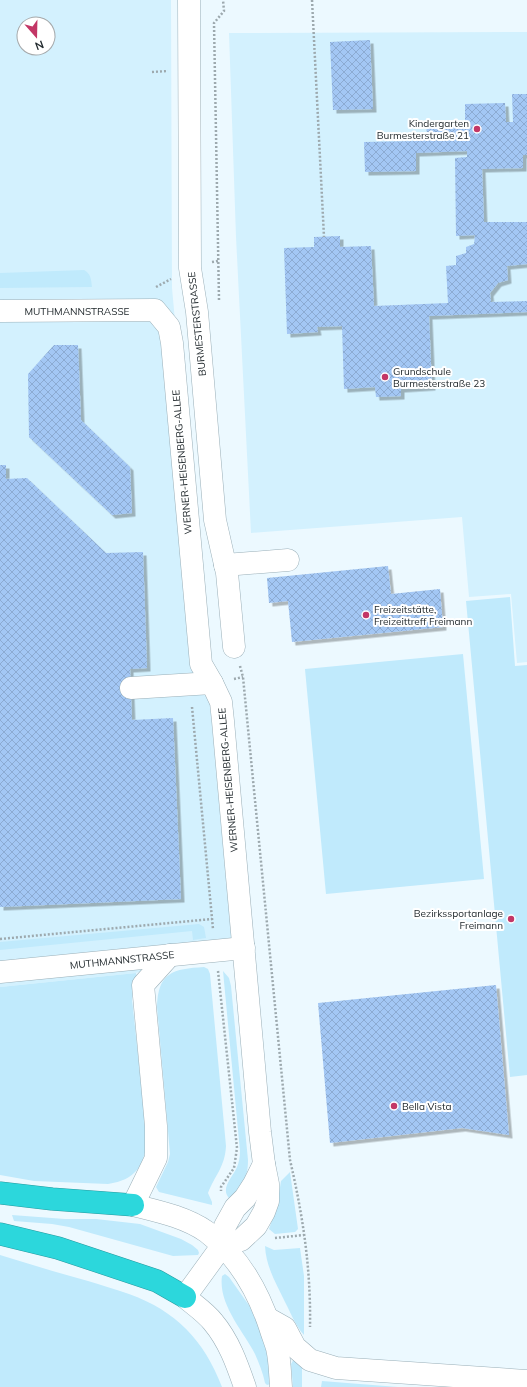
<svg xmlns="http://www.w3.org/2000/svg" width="527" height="1387" viewBox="0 0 527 1387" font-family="Mulish,sans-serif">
<defs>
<pattern id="building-cross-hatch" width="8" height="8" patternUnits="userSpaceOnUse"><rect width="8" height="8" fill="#a3c7f4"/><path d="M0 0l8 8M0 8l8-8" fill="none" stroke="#8cabd2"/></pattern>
<filter id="shadow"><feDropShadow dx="3.5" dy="3.5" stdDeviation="0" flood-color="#0004"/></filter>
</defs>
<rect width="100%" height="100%" fill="#ecf9ff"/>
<g fill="#d3f1fe" fill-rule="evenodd">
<path d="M0,0H171L172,288L232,944L136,973L0,987ZM24,24H48V48H24Z"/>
<polygon points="527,32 527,662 517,663 511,594 469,597 462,517 251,533 236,237 229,33"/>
</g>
<g fill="#c0eafc">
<path d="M84,270C91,274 91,279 92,287L0,288V273Z"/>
<polygon points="510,597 515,666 527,665 527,1075 510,1077 466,601"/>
<polygon points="463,654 484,879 326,894 305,669"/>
<polygon points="199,924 204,927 206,938 193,940 192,931 0,950 0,942"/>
<path d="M204,967L208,969L210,974L226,1146C225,1167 215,1175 208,1193L212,1202V1205L159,1192L156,1187L168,1162L170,1154L157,1007C158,972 173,969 204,967Z"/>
<path d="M223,971L229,978L231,986L248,1160C248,1179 242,1186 230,1199C219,1189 233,1177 237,1167C239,1162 240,1157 240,1151Z"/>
<path d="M136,973L137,977L134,984L132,999L147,1138C145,1165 136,1180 108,1184L34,1181L0,1175V987Z"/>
<polygon points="290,1172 298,1229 295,1232 275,1234 269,1229 277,1206 281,1181"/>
<polygon points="12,1215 65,1219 96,1219 140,1224 181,1239 192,1245 198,1250 199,1253 198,1255 173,1256 69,1227 52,1224 14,1221"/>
<path d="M265,1246L274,1250L300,1248L304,1276V1335C295,1325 291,1313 285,1302C276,1283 266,1267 265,1246Z"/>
<path d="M0,1255C29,1264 58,1273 88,1281C101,1285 115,1289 129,1294C176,1311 204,1340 222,1387H0Z"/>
<path d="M225,1274L229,1277L253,1311L264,1341L270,1366L271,1384L267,1385L265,1383C263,1373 259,1363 255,1354C243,1331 218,1304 222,1276Z"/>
<polygon points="294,1359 302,1365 302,1387 293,1387 291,1364"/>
<polygon points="322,1381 398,1387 321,1387"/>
</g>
<g fill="url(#building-cross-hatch)" filter="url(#shadow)">
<polygon points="370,40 373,109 333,110 330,42"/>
<polygon points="512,94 527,94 527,155 523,155 523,168 482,169 484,222 527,222 527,264 507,266 508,280 498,283 490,293 491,302 527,301 527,312 429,316 432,387 401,389 401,396 376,397 375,387 344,389 342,326 317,327 318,332 287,334 284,248 314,247 314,237 340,236 340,247 371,246 374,306 448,303 446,266 456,265 456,256 466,253 466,247 474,244 475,235 456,236 455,158 467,157 467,151 416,153 416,171 365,172 364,142 416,141 416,136 427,135 426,122 465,121 465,104 505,103 506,122 513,122"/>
<polygon points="54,345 78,345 81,420 130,467 132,513 112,515 29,437 28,374"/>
<polygon points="0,465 6,465 6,479 27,478 106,553 143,552 147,668 130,669 132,720 173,718 181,899 0,907"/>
<polygon points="388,566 391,594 440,589 443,627 292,642 288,601 269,603 267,578"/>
<polygon points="496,985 509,1135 462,1128 330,1143 318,1003"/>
</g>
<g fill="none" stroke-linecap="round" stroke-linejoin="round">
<defs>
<g id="minor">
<polyline points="189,0 190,268 197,312 215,520 227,573 234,647"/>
<polyline points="0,311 155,310 169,327 172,343 201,664 212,683 221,702 223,721 260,1132 264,1164 268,1184 268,1201 264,1212 256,1226 241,1240 222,1246"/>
<polyline points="225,565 288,560"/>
<polyline points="131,688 212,683"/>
<path d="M170,955L143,985L156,1126V1158L133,1205C157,1211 186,1217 207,1232C238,1256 258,1291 270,1327C272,1334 275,1341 277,1348C280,1360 280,1374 281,1387"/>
<polyline points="0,972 244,948"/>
<polyline points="269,1319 285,1328 295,1347 310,1360 336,1368 527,1381"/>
<path d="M245,1387C237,1364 229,1341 213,1322C205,1312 194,1305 185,1297L222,1246L225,1226L235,1208L245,1198L254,1184L264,1164"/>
</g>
<g id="highway">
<polyline points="0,1193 52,1199 133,1205"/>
<polyline points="0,1234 58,1248 157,1281 185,1297"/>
</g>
</defs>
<use href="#minor" stroke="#9aafb8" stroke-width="23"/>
<use href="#highway" stroke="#289a9f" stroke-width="23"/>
<g stroke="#9da9ae" stroke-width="2.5" stroke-dasharray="2 2" stroke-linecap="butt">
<polyline points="312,0 324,237"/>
<polyline points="152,72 168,71"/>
<polyline points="212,262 218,261"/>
<polyline points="156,287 171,279"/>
<polyline points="219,300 214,23 224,11 223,0"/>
<path d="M240,666L243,677L290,1160C303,1216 311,1269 310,1327"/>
<polyline points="234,679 243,677"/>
<polyline points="192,707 213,929"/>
<polyline points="0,939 212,919"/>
<polyline points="218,971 237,1148 234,1168 221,1187 221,1191"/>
<polyline points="275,1238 304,1235"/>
</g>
<use href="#minor" stroke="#fff" stroke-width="22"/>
<use href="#highway" stroke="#2cd7dc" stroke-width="22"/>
</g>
<g fill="#c33666" stroke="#fff" stroke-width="1.5">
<circle cx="477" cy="129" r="4"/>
<circle cx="385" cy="377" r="4"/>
<circle cx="366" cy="615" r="4"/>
<circle cx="511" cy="919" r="4"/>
<circle cx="394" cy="1106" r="4"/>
</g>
<g text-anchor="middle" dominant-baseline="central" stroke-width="4" stroke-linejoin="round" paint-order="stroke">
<g font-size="10" fill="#21292d" stroke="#fff" text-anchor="start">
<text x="469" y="123" text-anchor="end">Kindergarten<tspan x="469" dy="12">Burmesterstraße 21</tspan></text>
<text x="393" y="371">Grundschule<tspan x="393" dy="12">Burmesterstraße 23</tspan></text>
<text x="374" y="609">Freizeitstätte,<tspan x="374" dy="12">Freizeittreff Freimann</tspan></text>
<text x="503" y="913" text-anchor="end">Bezirkssportanlage<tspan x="503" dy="12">Freimann</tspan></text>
<text x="402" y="1106">Bella Vista</text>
</g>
<g font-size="10" fill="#21292d" stroke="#fff">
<text x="77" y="311">MUTHMANNSTRASSE</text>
<text transform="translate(197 324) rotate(-96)">BURMESTERSTRASSE</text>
<text transform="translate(182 462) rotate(-95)">WERNER-HEISENBERG-ALLEE</text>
<text transform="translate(228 780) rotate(-95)">WERNER-HEISENBERG-ALLEE</text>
<text transform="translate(122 960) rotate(-6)">MUTHMANNSTRASSE</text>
</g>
</g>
<g transform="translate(36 36) rotate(160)"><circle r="19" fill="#ffffff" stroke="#a6a9ab"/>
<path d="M0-3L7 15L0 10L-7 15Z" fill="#c33666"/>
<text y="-6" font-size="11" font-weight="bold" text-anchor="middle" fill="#21292d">N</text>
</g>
</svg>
